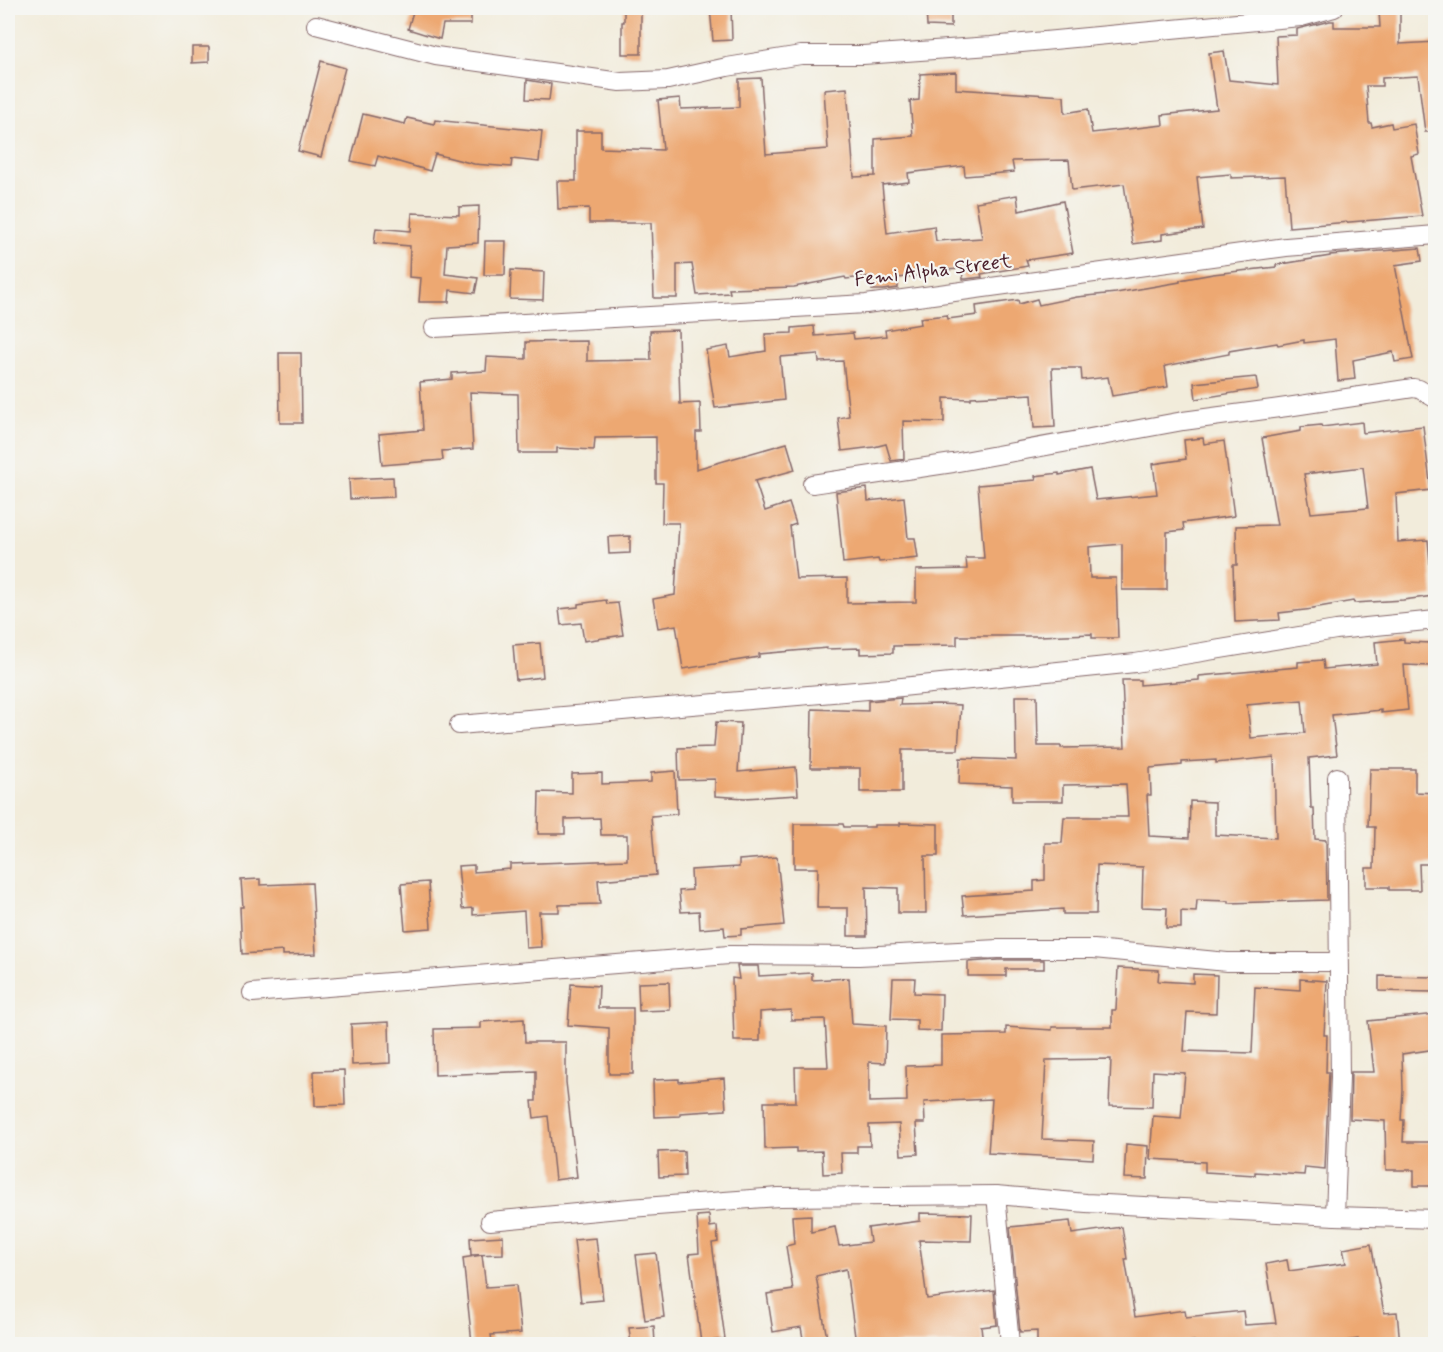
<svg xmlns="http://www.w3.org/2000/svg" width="1443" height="1352" viewBox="0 0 1443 1352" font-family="Mynerve,sans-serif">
<rect width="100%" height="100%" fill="#f6f6f2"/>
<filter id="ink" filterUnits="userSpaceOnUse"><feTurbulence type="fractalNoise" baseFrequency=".0167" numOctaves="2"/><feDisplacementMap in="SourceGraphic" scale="12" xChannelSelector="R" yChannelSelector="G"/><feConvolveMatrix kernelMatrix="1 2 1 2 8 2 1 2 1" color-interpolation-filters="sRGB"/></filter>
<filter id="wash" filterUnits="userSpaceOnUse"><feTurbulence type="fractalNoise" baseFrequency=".008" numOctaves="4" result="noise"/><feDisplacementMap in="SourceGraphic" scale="24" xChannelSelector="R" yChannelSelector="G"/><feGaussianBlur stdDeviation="1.35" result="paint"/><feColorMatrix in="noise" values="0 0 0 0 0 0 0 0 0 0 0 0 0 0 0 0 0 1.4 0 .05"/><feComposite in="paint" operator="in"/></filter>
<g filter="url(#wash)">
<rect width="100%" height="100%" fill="#f2ecdb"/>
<g id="blocks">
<g fill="#eda872" fill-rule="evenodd">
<polygon points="414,8 471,8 471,24 443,24 440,39 408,29"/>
<polygon points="624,8 641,8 641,54 622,54 622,22 624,22"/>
<polygon points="710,8 731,8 732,40 713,41"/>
<polygon points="926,8 951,8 951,27 927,26"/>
<polygon points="1379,11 1400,11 1400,44 1436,42 1436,132 1425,132 1418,76 1382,78 1382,86 1366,86 1369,123 1371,123 1372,127 1391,123 1392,128 1414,124 1419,154 1411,156 1422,216 1289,227 1285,176 1231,178 1231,174 1197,177 1203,229 1162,234 1162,240 1133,244 1124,184 1072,190 1069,160 1012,161 1014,172 965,176 964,166 908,173 909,182 882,185 887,233 934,226 936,241 982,238 976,202 1017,195 1019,211 1063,201 1073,253 1026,260 1028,266 981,274 982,277 966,279 963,279 962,269 924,271 924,275 898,278 898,288 883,290 872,290 873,276 846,279 845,277 794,287 729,289 730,293 697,295 692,264 677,265 677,298 654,298 651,223 589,223 589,208 558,209 557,181 576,181 576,131 601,131 601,148 663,150 658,100 680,98 681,109 739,107 739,79 761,78 766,154 828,149 824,90 847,88 854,177 875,176 875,139 913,136 910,101 919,100 920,74 956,72 956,89 1064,96 1065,113 1088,109 1092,133 1163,125 1162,115 1217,109 1209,53 1224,51 1229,80 1278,85 1276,36 1297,35 1297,29 1330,21 1334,21 1334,27 1380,27"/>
<polygon points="192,47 209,47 209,62 192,63"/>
<polygon points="321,61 345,68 321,157 298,151"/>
<polygon points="527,80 551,84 549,100 526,99"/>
<polygon points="363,114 405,124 407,118 434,124 435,120 542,131 539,162 512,159 511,167 474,164 435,154 430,171 378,156 375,166 351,161"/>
<polygon points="479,206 478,243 447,245 445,274 478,278 475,293 450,290 449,302 419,302 421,278 409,277 410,246 374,243 376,228 411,231 412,213 459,215 459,207"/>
<polygon points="485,241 506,241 505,275 484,275"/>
<polygon points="1420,248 1422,261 1395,265 1413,359 1395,362 1393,352 1353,360 1355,379 1338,381 1335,339 1304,343 1304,340 1278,345 1277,343 1229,351 1229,354 1165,366 1168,387 1112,396 1108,377 1082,380 1081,368 1052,368 1055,427 1034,428 1032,394 971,397 971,399 944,398 944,422 903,421 904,459 891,461 886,444 874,447 842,451 838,418 849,416 843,361 819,362 818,354 780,357 784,400 715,408 706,350 728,346 730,357 766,351 765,334 792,333 792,328 814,326 815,336 853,333 854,339 886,336 885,330 921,324 920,318 947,315 948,319 977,315 976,306 1018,300 1019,304 1037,299 1039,305 1077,297 1116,293 1180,282 1180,280 1213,274 1276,267 1276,265 1330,256 1330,255"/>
<polygon points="511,270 544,272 543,300 510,299"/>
<polygon points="678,330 680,404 700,403 701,432 696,432 696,469 787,443 795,470 755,481 765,511 789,503 796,524 790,526 796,579 847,578 847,603 916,602 916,570 967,569 966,558 984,558 978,485 1036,480 1035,476 1059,473 1059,475 1090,469 1096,500 1157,494 1153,464 1186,459 1184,440 1203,438 1204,444 1224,441 1234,516 1183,523 1184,530 1167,532 1167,590 1122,590 1122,544 1089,547 1090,578 1116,578 1118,638 1092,638 1092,634 1039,636 957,636 957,645 893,646 893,653 860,654 860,648 827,649 827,648 759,654 759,657 683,669 676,625 658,628 653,599 675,595 679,523 662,523 663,483 656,483 656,437 595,438 594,450 557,448 557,453 519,453 518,394 470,392 473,449 442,451 443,460 382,465 379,434 423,430 420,382 452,379 452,373 486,371 487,357 526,359 526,342 587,341 587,361 651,360 650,331"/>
<polygon points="279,353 301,353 302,423 280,423"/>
<polygon points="1256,377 1258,389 1196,399 1194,383"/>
<path d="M1362,422L1363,433L1423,426L1431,490L1396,494L1398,542L1428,540L1433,596L1403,600L1354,603L1353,601L1313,608L1314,609L1279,613L1280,620L1235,622L1233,565H1237L1236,526L1277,525L1262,438L1301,431V427L1321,425L1322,427ZM1363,467L1368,508L1311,513L1304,474Z"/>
<polygon points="393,477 394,497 350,499 349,479"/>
<polygon points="867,488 868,501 904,497 908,538 915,538 918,558 879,562 878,559 843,563 836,492"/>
<polygon points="630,536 630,553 609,554 608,537"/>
<polygon points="606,600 607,604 618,603 623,635 584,641 581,623 561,625 559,609 578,607 578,604"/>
<path d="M1404,639V642L1432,643L1431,666L1404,665L1408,710L1381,713V710L1332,715L1337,755L1309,758L1311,808H1314L1315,839L1326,840L1327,900L1229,903V901L1197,900L1196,912L1181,911V928H1166L1167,908L1142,907L1143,867L1097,865L1096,914H1063V909L964,915L962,896L1034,891V881L1045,880V843H1062L1064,817H1128L1126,784L1063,785V801H1012V786L959,784L960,758L1016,760L1015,696H1037L1038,746H1061V748L1125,747L1122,680H1140V685L1199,680V676L1298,667V662L1323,660L1324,669L1377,664L1375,642ZM1302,700L1305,733L1251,738L1247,705ZM1274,757L1276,838L1215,835V802L1190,801L1189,838L1149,836L1147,795H1151L1150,768L1182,765V762L1216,760V763Z"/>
<polygon points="540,643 543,677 516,680 513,645"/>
<polygon points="901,698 900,705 938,704 961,705 958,750 902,750 902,792 860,792 860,768 811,768 812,709 868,711 868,701"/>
<polygon points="716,722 741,723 738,772 796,767 798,795 745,798 715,796 715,779 679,780 678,748 714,747"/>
<polygon points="1370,769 1415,769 1415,792 1436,793 1436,864 1419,864 1420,890 1389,890 1389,887 1366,887 1366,868 1374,868 1375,827 1368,827"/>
<polygon points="675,771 677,814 651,816 656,875 598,880 600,904 559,905 559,912 539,912 541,947 526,948 524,911 473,915 473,908 462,909 458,866 474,865 474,872 510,869 510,864 627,860 627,835 601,835 600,818 565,819 565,834 538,834 539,792 572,793 572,774 602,773 602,784 651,782 651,773"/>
<polygon points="900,823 938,824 938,856 925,856 926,913 898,913 898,888 866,887 867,936 848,936 848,908 817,908 818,868 794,868 794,824 843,824 844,827 874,827 874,825 900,825"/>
<polygon points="777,857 784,925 741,929 741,935 725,936 724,927 700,929 699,911 681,912 679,891 692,890 691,870 739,867 739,860"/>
<polygon points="260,879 260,885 312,883 316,954 283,955 283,951 242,954 240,907 243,907 241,880"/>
<polygon points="428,882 431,928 405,930 401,884"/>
<polygon points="998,960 1044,960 1044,969 1006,969 1006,976 968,976 968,962"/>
<polygon points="737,966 758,966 759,976 812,973 812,980 849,978 852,1024 886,1026 885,1063 869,1062 869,1102 907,1101 906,1066 941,1065 941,1035 1006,1034 1006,1027 1052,1030 1052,1027 1112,1027 1112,1010 1116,1010 1118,968 1159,970 1158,981 1193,983 1193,974 1217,975 1216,1013 1187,1012 1184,1051 1252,1053 1255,987 1300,990 1300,979 1327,981 1324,1035 1327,1035 1326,1072 1329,1072 1325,1169 1305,1167 1304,1175 1255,1172 1255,1175 1205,1172 1205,1162 1150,1159 1153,1116 1181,1118 1185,1073 1153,1071 1152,1107 1109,1106 1111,1059 1046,1060 1042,1139 1094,1141 1093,1159 988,1153 992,1099 924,1102 925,1123 916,1123 918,1154 901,1155 899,1124 869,1125 870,1146 857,1146 857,1153 841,1153 842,1173 823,1174 822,1151 796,1152 796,1148 765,1149 764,1102 796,1102 795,1067 828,1067 825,1019 791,1020 791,1010 760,1012 760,1041 734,1041 732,978 739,979"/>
<polygon points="1379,976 1436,977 1436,992 1379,991"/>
<polygon points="893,978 915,978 914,993 942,994 941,1031 917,1030 917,1020 891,1019"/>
<polygon points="669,982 670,1010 639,1011 638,983"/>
<polygon points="571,984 599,986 598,1008 633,1008 633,1074 609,1074 609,1028 568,1025"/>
<polygon points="1436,1014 1436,1049 1402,1054 1403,1090 1401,1120 1404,1120 1403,1142 1436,1142 1436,1186 1414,1186 1414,1170 1386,1170 1385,1121 1350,1119 1351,1072 1374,1072 1368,1021"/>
<polygon points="524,1019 525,1042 566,1042 566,1082 577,1177 555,1180 548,1116 534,1118 532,1101 536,1101 536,1071 435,1075 434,1029 481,1028 481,1022"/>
<polygon points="389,1022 390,1063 352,1065 351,1024"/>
<polygon points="344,1070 345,1105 315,1106 314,1071"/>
<polygon points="724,1078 726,1110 680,1113 680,1116 654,1117 653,1080 679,1079 679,1082"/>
<polygon points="1126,1144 1148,1146 1147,1179 1124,1178"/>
<polygon points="684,1151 685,1176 659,1177 658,1152"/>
<polygon points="920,1213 972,1214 971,1241 919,1240 927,1299 994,1290 997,1325 981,1327 983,1344 856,1344 846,1269 816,1276 828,1344 804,1344 801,1327 773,1332 767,1294 793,1290 786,1246 794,1244 792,1216 811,1215 811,1232 835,1227 839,1246 870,1242 868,1228 920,1221"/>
<polygon points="709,1215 710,1227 717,1226 718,1242 712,1243 725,1339 701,1342 689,1254 699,1253 697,1216"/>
<polygon points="1070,1221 1072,1234 1122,1227 1127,1259 1125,1259 1135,1317 1185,1310 1186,1317 1243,1311 1245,1325 1276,1323 1266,1264 1287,1260 1289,1271 1346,1263 1343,1249 1371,1244 1384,1313 1397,1312 1400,1344 1359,1344 1358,1339 1323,1344 1195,1344 1194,1341 1173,1344 1037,1344 1037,1331 1020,1332 1010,1227"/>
<polygon points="503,1236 503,1254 471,1255 470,1238"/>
<polygon points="596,1238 603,1300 581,1302 574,1240"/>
<polygon points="656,1253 664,1317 645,1320 636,1255"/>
<polygon points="482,1255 486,1287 516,1285 521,1333 491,1335 492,1341 472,1343 463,1258"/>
<polygon points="654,1326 655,1344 631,1344 629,1328"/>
</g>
</g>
</g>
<g filter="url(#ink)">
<use href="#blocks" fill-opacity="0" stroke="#856769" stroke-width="1.5"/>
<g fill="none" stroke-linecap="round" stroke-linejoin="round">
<defs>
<g id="minor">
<polyline points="316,25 436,56 620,82 668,80 727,67 801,55 863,55 991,46 1301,17 1334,8"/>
<polyline points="434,328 866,304 1286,247 1436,235"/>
<polyline points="812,484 953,463 1183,421 1287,407 1413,388 1419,389 1436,399"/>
<polyline points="459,725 902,687 1135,663 1336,630 1436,620"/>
<polyline points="252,993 729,955 859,956 998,949 1094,949 1227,962 1338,962"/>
<polyline points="996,1195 1010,1344"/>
<polyline points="1335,1216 1340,1077 1337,777"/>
<polyline points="490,1221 630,1208 779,1197 996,1195 1086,1203 1335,1216 1436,1219"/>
</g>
</defs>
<use href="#minor" stroke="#856769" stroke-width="20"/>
<use href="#minor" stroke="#fff" stroke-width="18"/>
</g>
</g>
<g text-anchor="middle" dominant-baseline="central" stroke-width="4.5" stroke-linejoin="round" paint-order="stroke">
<g font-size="20" fill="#4a1f2b" stroke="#f6f6f2">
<text transform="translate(933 271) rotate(-7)">Femi Alpha Street</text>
</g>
</g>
<rect width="1443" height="1352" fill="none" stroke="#f6f6f2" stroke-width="30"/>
</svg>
